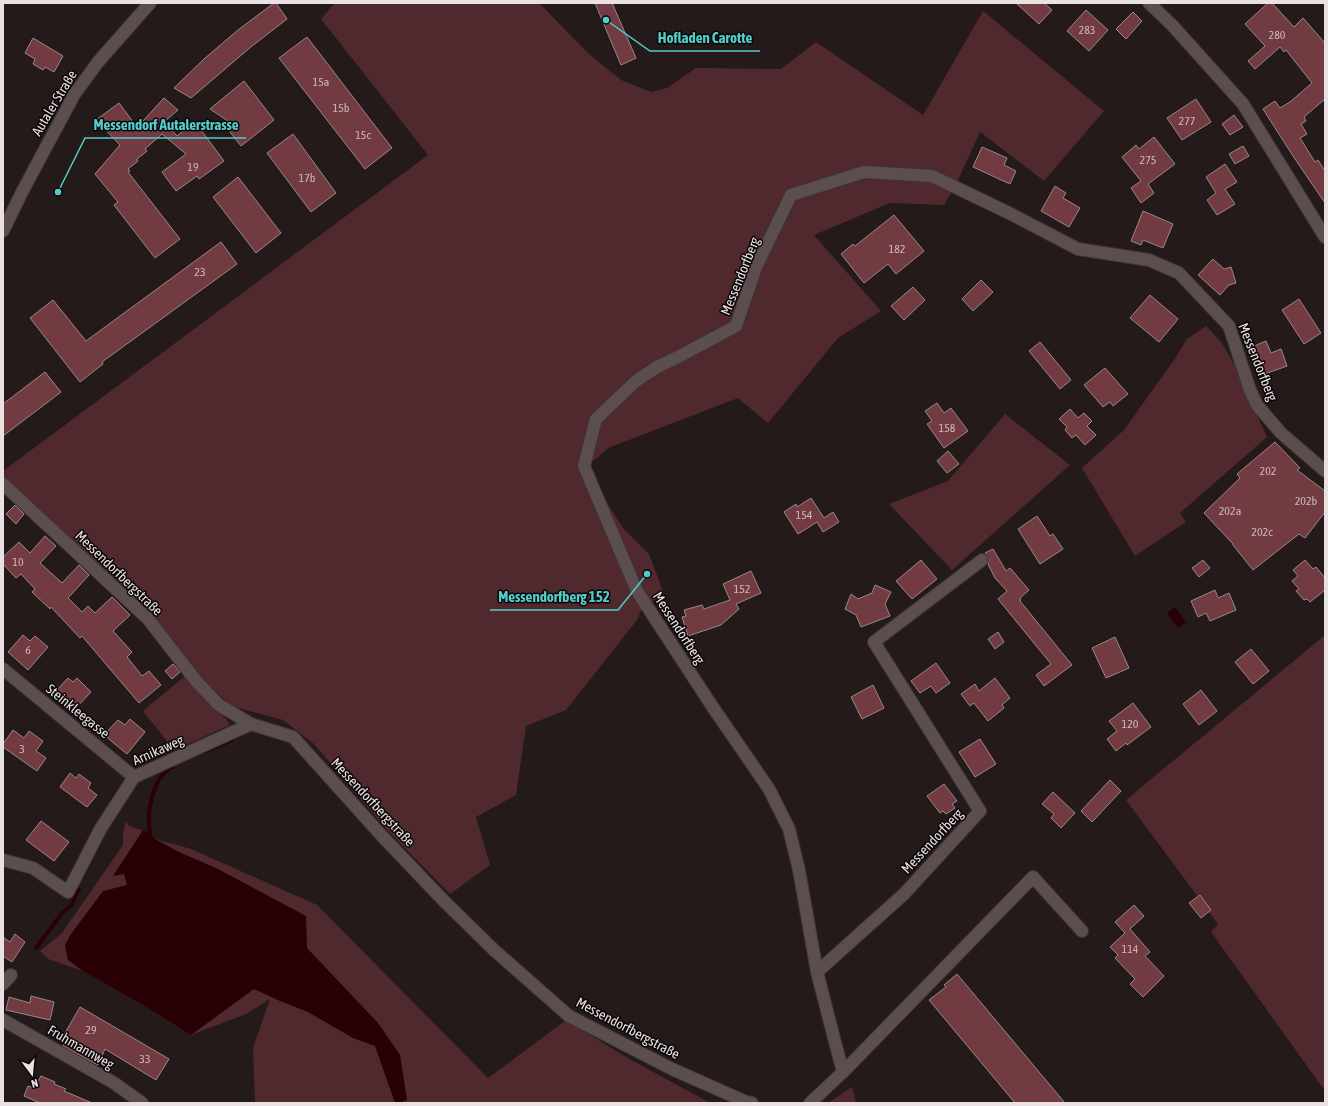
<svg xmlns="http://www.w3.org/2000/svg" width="1328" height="1106" viewBox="0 0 1328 1106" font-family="'Asap Condensed',sans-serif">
<rect width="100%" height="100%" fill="#251a1a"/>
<g fill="#4f292d">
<polygon points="335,3 539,3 589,54 621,80 651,92 667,88 696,68 781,69 816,42 923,115 983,11 1104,111 1044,181 980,132 955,187 944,205 890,203 814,235 881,311 838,338 768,423 738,398 608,448 597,458 584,466 623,528 649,554 664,594 642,608 637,620 566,710 526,726 516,795 476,817 490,865 450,894 388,831 314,744 283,720 231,706 189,666 151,617 3,478 3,471 428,155 321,19"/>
<polygon points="1206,326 1222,343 1235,366 1267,437 1180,513 1186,522 1135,556 1082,468 1124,430 1174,360 1187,339"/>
<polygon points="1005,414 1070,465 952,570 889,504 948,481"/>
<polygon points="1325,635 1325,1091 1211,932 1218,924 1126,800"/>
<polygon points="184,677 207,702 226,719 230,725 174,750 143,711"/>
<polygon points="126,821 129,826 148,832 155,839 191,849 317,905 488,1078 566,1020 626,1057 710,1103 255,1103 253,1048 270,999 246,1014 191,1035 148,1008 83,971 48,959 40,951 62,933 123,845 123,834"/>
<polygon points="852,1087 856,1103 828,1103"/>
</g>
<g fill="#280005">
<polygon points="1175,607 1186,622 1178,628 1167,613"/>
<polygon points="143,830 148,832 155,839 179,852 216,868 306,916 307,948 378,1023 400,1055 407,1100 400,1103 395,1103 375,1046 353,1038 308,1012 280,1001 254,989 191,1035 148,1008 83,971 68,960 65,945 71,934 103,891 127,885 124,874 113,876"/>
</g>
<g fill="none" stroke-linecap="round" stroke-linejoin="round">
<g stroke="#280005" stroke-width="4">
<polyline points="206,751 232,740"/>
<path d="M151,839C150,834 149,829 149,824C148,805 155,775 173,766"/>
<polyline points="36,948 62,913 71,906 79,889"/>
</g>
</g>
<g fill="#723a41" stroke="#978889">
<polygon points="274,3 276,3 287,19 252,46 191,98 174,88 204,59 238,30"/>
<polygon points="595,3 612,3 636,58 621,65"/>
<polygon points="1016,3 1044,3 1052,10 1039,24"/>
<polygon points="1268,3 1272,3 1294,27 1303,18 1325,43 1325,99 1304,117 1306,121 1301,124 1307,134 1300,138 1315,162 1318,160 1325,171 1325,203 1293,156 1263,109 1275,101 1280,108 1290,102 1312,83 1286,50 1284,52 1280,47 1255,69 1248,61 1265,46 1245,24"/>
<polygon points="1086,10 1108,30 1089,51 1067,31"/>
<polygon points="1133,12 1142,21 1126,39 1116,29"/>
<polygon points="307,37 392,148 365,169 279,58"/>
<polygon points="33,38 63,56 54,72 45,67 43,70 33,64 35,59 25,53"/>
<polygon points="244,81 274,120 241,146 226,127 231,123 210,109"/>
<polygon points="164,98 178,110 164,122 177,136 193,123 201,130 224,161 199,179 197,176 176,191 162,172 186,154 162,134 145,149 147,151 137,159 138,161 128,169 130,171 128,172 180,239 155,258 114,205 118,202 95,174 120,145 96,120 119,103 136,126 140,120 142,122"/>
<polygon points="1196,99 1211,122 1182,140 1167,118"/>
<polygon points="1234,115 1243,127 1230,135 1222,124"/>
<polygon points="293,134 336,193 311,212 267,153"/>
<polygon points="1154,137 1175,164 1148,184 1154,193 1141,203 1131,188 1141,181 1122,157 1136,145 1139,149"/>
<polygon points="1243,146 1249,156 1235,164 1229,154"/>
<polygon points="982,147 1007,158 1004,165 1016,171 1010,184 973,167"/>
<polygon points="1225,164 1237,182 1225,189 1235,204 1217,215 1207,200 1216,193 1206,177"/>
<polygon points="238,177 281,233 256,253 213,197"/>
<polygon points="1055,186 1066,193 1063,198 1080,208 1069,227 1041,211"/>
<polygon points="1143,211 1173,224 1163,248 1143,240 1141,245 1131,241"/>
<polygon points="894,215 924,251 896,274 888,264 864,283 841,254 853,244 855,246"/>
<polygon points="221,242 237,264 102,362 103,364 80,382 30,318 53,300 86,341"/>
<polygon points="1213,259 1224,269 1231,267 1236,283 1229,285 1220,295 1198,275"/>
<polygon points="981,280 993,292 973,311 962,299"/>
<polygon points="913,287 925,300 904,320 891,306"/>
<polygon points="1150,295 1178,319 1159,342 1130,318"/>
<polygon points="1299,299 1321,333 1304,344 1282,310"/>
<polygon points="1266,341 1271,353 1281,349 1287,366 1259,376 1252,359 1256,358 1252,347"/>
<polygon points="1040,342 1071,380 1060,389 1029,351"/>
<polygon points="1105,368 1128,394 1113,406 1110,402 1103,407 1084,385"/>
<polygon points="45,372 61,392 3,436 3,404"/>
<polygon points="937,403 944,413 951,408 968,431 944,448 927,424 932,421 925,411"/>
<polygon points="1070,409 1078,418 1084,413 1092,421 1087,426 1096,435 1085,445 1076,435 1072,438 1065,430 1067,427 1059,419"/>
<polygon points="1275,442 1300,468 1297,470 1325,491 1325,512 1305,538 1299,534 1253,570 1233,545 1233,544 1204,513 1240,478 1237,474"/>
<polygon points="948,451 959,464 947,473 937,461"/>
<polygon points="811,498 824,518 833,512 839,522 823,532 817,522 798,534 784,512 796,504 797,507"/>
<polygon points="15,505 24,514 16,524 6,514"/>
<polygon points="1037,516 1050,536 1053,534 1063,549 1040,564 1018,529"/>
<polygon points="45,536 56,546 40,563 62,583 79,565 89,575 68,598 82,612 88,606 95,613 112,597 130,615 113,631 132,652 127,657 142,676 149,671 161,685 139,703 82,636 80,638 51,607 50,609 32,592 35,589 21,574 16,578 3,564 3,557 19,542 30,553"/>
<polygon points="993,549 1006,571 1010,568 1029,590 1020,598 1021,600 1020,601 1072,665 1044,686 1036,675 1051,664 998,599 1007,591 995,578 988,564 989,559 985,553"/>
<polygon points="921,560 937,579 912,599 896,581"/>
<polygon points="1203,560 1210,568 1199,577 1192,568"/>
<polygon points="1305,560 1313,569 1316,567 1325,578 1325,590 1310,602 1307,599 1304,600 1296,591 1299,589 1292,581 1298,576 1293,570"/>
<polygon points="751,571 761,593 736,604 739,609 721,625 688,636 682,617 686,616 684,610 702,605 704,609 730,600 723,584"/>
<polygon points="875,585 891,592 885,604 890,616 861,627 856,615 845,609 851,594 858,599 872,593"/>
<polygon points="1215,590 1218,598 1229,593 1236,610 1210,621 1206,613 1198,617 1191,601"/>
<polygon points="998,632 1004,642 995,649 988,639"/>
<polygon points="23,635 30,641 35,636 48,647 28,670 8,652"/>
<polygon points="1115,637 1129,668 1106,678 1092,648"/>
<polygon points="1251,649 1269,671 1253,684 1235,662"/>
<polygon points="936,663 950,683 936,693 931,686 920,693 911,681"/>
<polygon points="173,664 180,672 172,679 165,671"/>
<polygon points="68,678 73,682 77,678 91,692 74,710 55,692"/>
<polygon points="995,678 1010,698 1002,705 1004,708 988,721 974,703 970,706 961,694 975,684 979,691"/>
<polygon points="873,685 884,708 862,719 851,697"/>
<polygon points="1201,690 1217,711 1199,725 1183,704"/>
<polygon points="1133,703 1151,727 1127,745 1126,743 1116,751 1107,739 1117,731 1109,721"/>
<polygon points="130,719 145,732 127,754 104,735 118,720 125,725"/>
<polygon points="13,730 24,738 29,731 43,741 36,751 46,758 37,771 3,747 3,744"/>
<polygon points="980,739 996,764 975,777 959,752"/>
<polygon points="70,773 76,778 79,774 91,783 88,788 97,795 87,807 60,787"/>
<polygon points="1110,780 1121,791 1092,822 1081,811"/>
<polygon points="944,784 957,801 952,804 955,808 946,814 943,811 940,813 927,796"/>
<polygon points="1053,792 1075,813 1061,828 1051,818 1054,814 1042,804"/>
<polygon points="41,821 69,842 54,861 26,840"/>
<polygon points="1200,895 1211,910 1201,918 1189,903"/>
<polygon points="1134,905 1144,916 1130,929 1150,952 1145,956 1164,976 1143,997 1130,984 1135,979 1115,958 1118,955 1110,947 1125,933 1115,922"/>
<polygon points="15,934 25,942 12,962 3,956 3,937 10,942"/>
<polygon points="957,974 1065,1103 1015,1103 929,1000 946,987 944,985"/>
<polygon points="31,996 54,1002 50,1020 6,1010 9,997 30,1003"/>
<polygon points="80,1007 169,1059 156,1080 105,1049 98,1065 63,1046 65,1042 61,1040"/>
<polygon points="41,1076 55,1082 54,1084 66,1089 64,1091 92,1103 40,1103 24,1096 28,1086 34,1088"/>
</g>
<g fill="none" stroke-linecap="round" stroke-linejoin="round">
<defs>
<g id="street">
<polyline points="3,484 148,619 197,682 219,705 251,724 293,737 382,836 444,901 494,950 569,1016 672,1069 744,1101 752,1103"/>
<polyline points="3,669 134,777"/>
<polyline points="3,860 33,868 68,892 101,828 134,777 251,724"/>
<polyline points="817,972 904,894 980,811 874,642 982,560"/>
<polyline points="3,984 11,975"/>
<polyline points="3,1020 114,1083 142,1103"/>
<polyline points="843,1072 1033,877 1082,931"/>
<polyline points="810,1103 843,1072 835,1042 817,972 799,870 789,829 769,789 712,706 637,591 584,466 596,419 636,381 657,367 678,357 736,326 756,267 791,195 864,172 932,176 1009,213 1078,249 1149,260 1179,273 1229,326 1250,390 1257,405 1281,433 1325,471"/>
</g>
<g id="secondary">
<polyline points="1149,3 1172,25 1243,104 1325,237"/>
<polyline points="3,231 22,192 74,95 98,62 150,3"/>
</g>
</defs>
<use href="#street" stroke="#3e3536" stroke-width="14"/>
<use href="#secondary" stroke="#3e3536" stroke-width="14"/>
<use href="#street" stroke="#5c4e4f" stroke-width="12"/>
<use href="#secondary" stroke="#5c4e4f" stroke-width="12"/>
</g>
<g text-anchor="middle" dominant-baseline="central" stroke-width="3" stroke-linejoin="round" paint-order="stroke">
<g font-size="12" fill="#cbb7ba">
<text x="1087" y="30">283</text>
<text x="1277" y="35">280</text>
<text x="321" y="82">15a</text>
<text x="341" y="108">15b</text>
<text x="1187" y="121">277</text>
<text x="363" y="135">15c</text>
<text x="1148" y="160">275</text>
<text x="193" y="167">19</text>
<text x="307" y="178">17b</text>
<text x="897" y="249">182</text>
<text x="200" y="272">23</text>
<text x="947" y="428">158</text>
<text x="1268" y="471">202</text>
<text x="1306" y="501">202b</text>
<text x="1230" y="511">202a</text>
<text x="804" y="515">154</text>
<text x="1262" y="532">202c</text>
<text x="18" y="562">10</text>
<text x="742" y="589">152</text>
<text x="28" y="650">6</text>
<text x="1130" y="724">120</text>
<text x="22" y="749">3</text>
<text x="1130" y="949">114</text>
<text x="91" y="1030">29</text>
<text x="145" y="1059">33</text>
</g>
<g font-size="14" fill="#e9e1e2" stroke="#0b0607">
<text transform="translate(54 103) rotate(-59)">Autaler Straße</text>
<text transform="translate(740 276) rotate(-68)">Messendorfberg</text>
<text transform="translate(1258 362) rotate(68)">Messendorfberg</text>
<text transform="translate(119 573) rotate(44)">Messendorfbergstraße</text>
<text transform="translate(679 628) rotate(57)">Messendorfberg</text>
<text transform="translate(78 711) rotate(39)">Steinkleegasse</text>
<text transform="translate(158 750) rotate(-24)">Arnikaweg</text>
<text transform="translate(373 802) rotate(47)">Messendorfbergstraße</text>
<text transform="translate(932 841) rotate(-47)">Messendorfberg</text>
<text transform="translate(628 1028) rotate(28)">Messendorfbergstraße</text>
<text transform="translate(81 1047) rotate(30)">Fruhmannweg</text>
</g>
</g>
<path fill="none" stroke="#53cdcb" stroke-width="1.5" d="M606 20L650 51H760M58 192L85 138H246M647 574L618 610H490"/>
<g fill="#53cdcb" stroke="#0b0607" stroke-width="1.5">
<circle cx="606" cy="20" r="4"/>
<circle cx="58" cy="192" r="4"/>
<circle cx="647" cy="574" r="4"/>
</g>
<g font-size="15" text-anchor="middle" font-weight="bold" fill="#53cdcb" stroke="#0b0607" stroke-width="3" stroke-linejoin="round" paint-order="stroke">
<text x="705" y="43">Hofladen Carotte</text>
<text x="166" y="130">Messendorf Autalerstrasse</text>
<text x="554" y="602">Messendorfberg 152</text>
</g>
<rect width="1328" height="1106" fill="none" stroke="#e9e1e2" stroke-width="8"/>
<g transform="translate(32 1074) rotate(164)" stroke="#0b0607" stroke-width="3" paint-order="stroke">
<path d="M0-3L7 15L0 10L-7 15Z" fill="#e9e1e2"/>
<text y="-6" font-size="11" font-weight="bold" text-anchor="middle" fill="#e9e1e2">N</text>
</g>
</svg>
